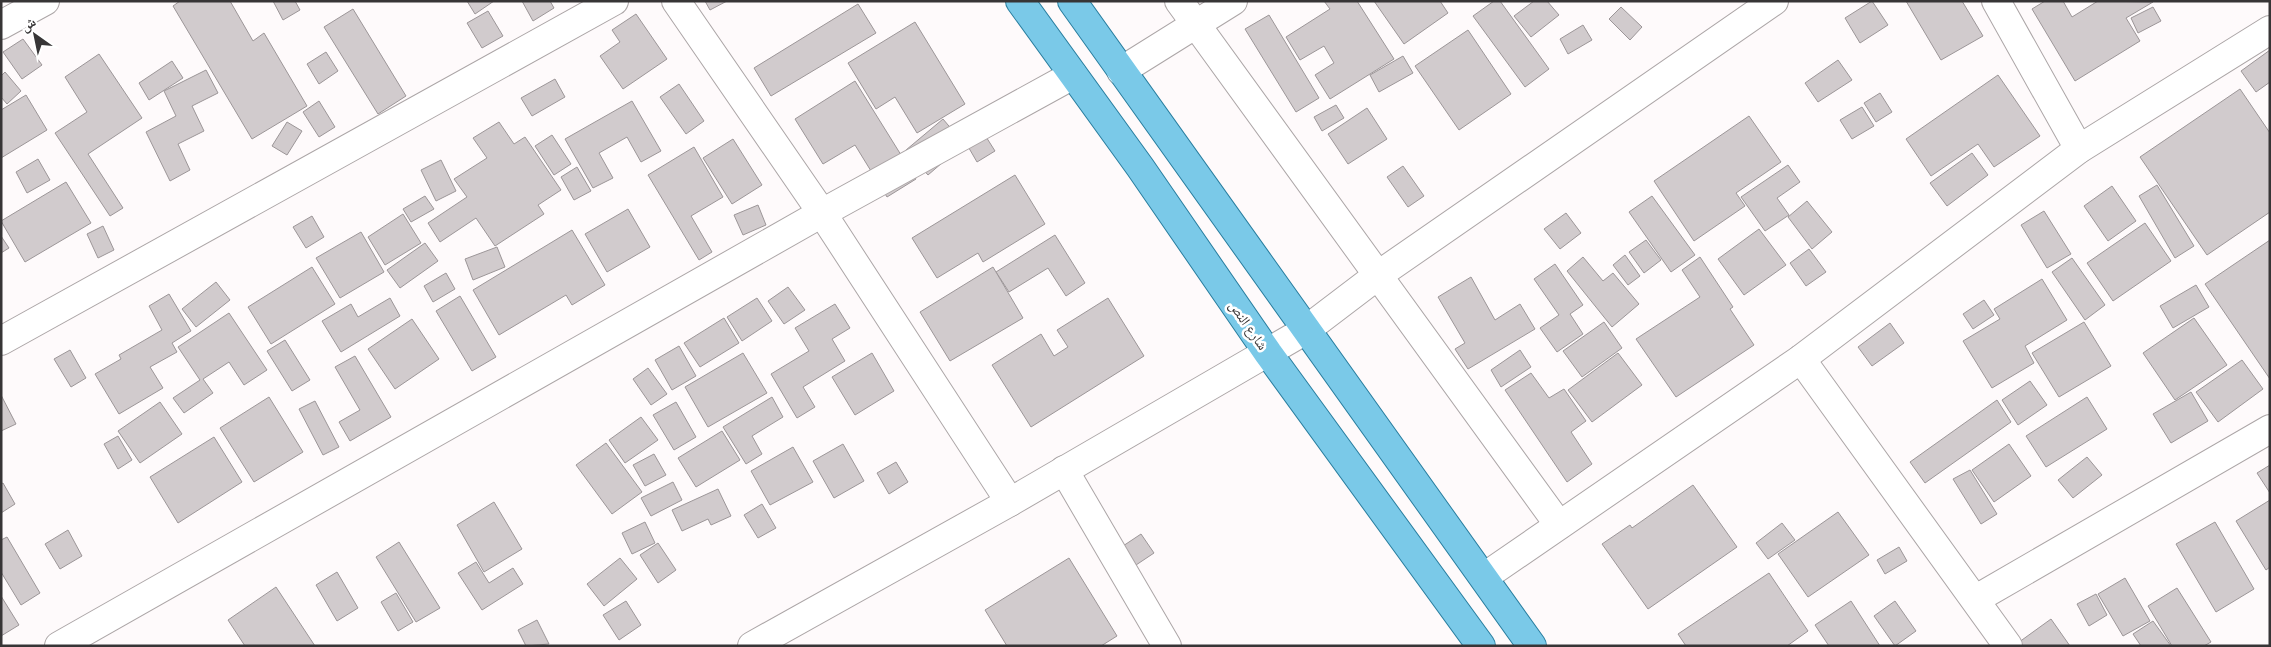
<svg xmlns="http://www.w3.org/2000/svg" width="2271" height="647" viewBox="0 0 2271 647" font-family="Lato,'Noto Naskh Arabic',sans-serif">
<rect width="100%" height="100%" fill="#fefafb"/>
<g fill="#d1cbcd" stroke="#9c9698">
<polygon points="180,1 230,1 253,41 264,33 307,106 252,139 173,6"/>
<polygon points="273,1 295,1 300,10 283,20"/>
<polygon points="467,1 494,1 475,14"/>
<polygon points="522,1 550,1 554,8 533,21"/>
<polygon points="705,1 727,1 710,10"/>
<polygon points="1324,1 1357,1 1394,59 1330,99 1315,75 1334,63 1324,46 1300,60 1286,37 1330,9"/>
<polygon points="1374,1 1440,1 1448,13 1404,44"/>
<polygon points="1494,1 1500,1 1549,69 1525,87 1473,16"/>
<polygon points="1534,1 1547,1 1559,15 1531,37 1514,16"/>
<polygon points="1872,1 1888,25 1860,43 1845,18"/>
<polygon points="1906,1 1962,1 1983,36 1941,60"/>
<polygon points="2045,1 2063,1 2072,17 2098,1 2153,2 2126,18 2140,41 2075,81 2032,9"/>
<polygon points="858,4 876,33 771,96 754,68"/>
<polygon points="1621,7 1642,27 1630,40 1609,19"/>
<polygon points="2153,7 2161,21 2138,33 2131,18"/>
<polygon points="353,9 406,96 378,114 324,27"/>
<polygon points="488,11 503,36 482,48 467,23"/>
<polygon points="636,14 667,59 623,89 600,56 620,42 612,30"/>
<polygon points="1269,15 1319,98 1296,112 1245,29"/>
<polygon points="915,22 965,104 917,133 895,97 876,109 848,63"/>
<polygon points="1583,25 1592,40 1568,54 1560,39"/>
<polygon points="1468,30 1511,94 1459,130 1415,66"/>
<polygon points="23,39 42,65 22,79 3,52"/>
<polygon points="2270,50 2270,82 2256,92 2241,71"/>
<polygon points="326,52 338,71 319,84 307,64"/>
<polygon points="99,54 142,118 88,154 123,208 110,216 55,133 87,112 65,77"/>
<polygon points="1403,56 1413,73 1379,92 1370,75"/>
<polygon points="1838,60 1852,80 1818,102 1805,83"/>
<polygon points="172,61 183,78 149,100 139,83"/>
<polygon points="206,70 218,93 192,106 204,131 178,144 190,170 170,181 146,132 176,116 164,91"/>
<polygon points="5,72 21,91 7,104 1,97 1,76"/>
<polygon points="1998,75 2040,136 1994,167 1978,144 1931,176 1906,139"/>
<polygon points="555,79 565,97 532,116 521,98"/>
<polygon points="855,81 916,179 887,197 855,145 823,164 795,119"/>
<polygon points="679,84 704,121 686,134 660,97"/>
<polygon points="2240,89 2270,133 2270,212 2207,255 2140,157"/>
<polygon points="1880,93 1892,112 1876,122 1864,103"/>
<polygon points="26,95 47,130 1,158 1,110"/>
<polygon points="319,101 335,127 319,137 303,112"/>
<polygon points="632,101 661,151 641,162 627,137 599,153 613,178 593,188 565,139"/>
<polygon points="1336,105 1344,118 1322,131 1314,117"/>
<polygon points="1862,107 1874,126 1852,139 1840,120"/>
<polygon points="1367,108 1387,139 1348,164 1328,134"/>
<polygon points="1749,116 1781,162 1736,193 1745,206 1694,241 1654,181"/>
<polygon points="943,119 964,144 928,175 906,150"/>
<polygon points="287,122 302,131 287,155 272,146"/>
<polygon points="499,122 514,144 525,137 561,190 538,205 544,214 495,246 476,218 440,242 428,223 467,197 454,179 487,158 473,138"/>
<polygon points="983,132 995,151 977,162 966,143"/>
<polygon points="552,135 571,164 554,175 535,146"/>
<polygon points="733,139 762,185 732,204 703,158"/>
<polygon points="694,147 723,197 691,216 712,252 699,260 648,175"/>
<polygon points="1972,153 1988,175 1947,206 1930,183"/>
<polygon points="38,159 50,180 27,193 16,172"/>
<polygon points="441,160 456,191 436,201 421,170"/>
<polygon points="1788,165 1800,182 1777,198 1789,215 1765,231 1741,197"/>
<polygon points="1403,166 1424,196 1408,207 1387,177"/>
<polygon points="577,167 591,191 574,200 561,177"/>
<polygon points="1015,175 1045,224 983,262 978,253 937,278 912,238"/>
<polygon points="66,182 91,223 25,262 1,221"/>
<polygon points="2157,185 2194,246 2175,258 2139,196"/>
<polygon points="2112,186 2136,221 2108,241 2084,206"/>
<polygon points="425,196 434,209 411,222 403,209"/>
<polygon points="1652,196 1695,255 1671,272 1629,212"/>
<polygon points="1807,201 1832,232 1812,249 1788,217"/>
<polygon points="758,205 766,225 743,235 734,215"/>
<polygon points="628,209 650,247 607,272 585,234"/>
<polygon points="2044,211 2071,254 2047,268 2021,225"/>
<polygon points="1566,213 1581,233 1560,249 1544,229"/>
<polygon points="403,214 421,243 385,265 368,237"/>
<polygon points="312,216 324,237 306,248 293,227"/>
<polygon points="2145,223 2171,261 2113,301 2087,263"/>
<polygon points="103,226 114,250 98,258 87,234"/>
<polygon points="1759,229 1786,265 1744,295 1718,259"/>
<polygon points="572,230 605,285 572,305 566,295 499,335 473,290"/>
<polygon points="361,232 384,272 340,298 316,258"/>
<polygon points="1055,235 1085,283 1066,296 1048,268 1009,292 996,272"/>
<polygon points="1,236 9,248 1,253"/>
<polygon points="1646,240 1661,260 1644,273 1629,252"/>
<polygon points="2270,240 2270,379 2205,284"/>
<polygon points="425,243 438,261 400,288 387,270"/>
<polygon points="497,247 505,267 473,280 465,259"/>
<polygon points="1809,249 1826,272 1806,286 1790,263"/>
<polygon points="1625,255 1640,276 1628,285 1613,265"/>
<polygon points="1583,257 1603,281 1613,273 1639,304 1612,327 1567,271"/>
<polygon points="1700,257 1733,307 1730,309 1754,345 1676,397 1636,339 1700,297 1682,270"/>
<polygon points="2072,258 2105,305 2085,320 2052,272"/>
<polygon points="1555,264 1583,305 1570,314 1583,334 1557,352 1540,328 1559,315 1534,279"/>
<polygon points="312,267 335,304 271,344 248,307"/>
<polygon points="993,267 1023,318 950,361 920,312"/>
<polygon points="446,273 455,289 433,302 424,286"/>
<polygon points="1471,277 1495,320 1520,304 1535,329 1468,369 1455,349 1465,343 1438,297"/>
<polygon points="2042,279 2067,320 2025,346 2034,363 1992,388 1963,341 2000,319 1994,309"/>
<polygon points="216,282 230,300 196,327 182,309"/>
<polygon points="2196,285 2209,307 2173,328 2160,306"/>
<polygon points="788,287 805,310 784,324 768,301"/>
<polygon points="169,294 191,331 172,343 177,352 150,367 163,388 119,414 95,374 121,359 119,355 162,330 149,306"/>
<polygon points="460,296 496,357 472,371 436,311"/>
<polygon points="390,298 400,316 341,352 322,321 351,304 358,317"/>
<polygon points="757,298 772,321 742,341 727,317"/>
<polygon points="1108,298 1144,356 1031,427 992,365 1041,334 1054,356 1068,347 1057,330"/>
<polygon points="1984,300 1994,315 1973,329 1963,314"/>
<polygon points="835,304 850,328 832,339 845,361 803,387 815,407 797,418 771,374 809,351 795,328"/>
<polygon points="229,313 267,370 244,385 229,362 203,379 213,393 184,413 173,398 200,380 178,347"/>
<polygon points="724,318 739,343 700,367 684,343"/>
<polygon points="2194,318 2227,365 2175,400 2143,353"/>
<polygon points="412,319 439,359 395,389 368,349"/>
<polygon points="1604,322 1622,348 1582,377 1563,351"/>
<polygon points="2084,322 2111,366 2059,397 2032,353"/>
<polygon points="1890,323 1904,343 1872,366 1858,347"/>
<polygon points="285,340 310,380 292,391 267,351"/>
<polygon points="679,346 696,376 672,390 655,360"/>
<polygon points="70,350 86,378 71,387 54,359"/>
<polygon points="1520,350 1531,367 1501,387 1491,370"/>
<polygon points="743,353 767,393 708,427 685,387"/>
<polygon points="872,353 894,391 855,415 832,377"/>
<polygon points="1618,353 1642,385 1592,422 1568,390"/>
<polygon points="355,356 391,417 350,441 339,422 360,410 335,367"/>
<polygon points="2242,360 2263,389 2218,422 2196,392"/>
<polygon points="648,368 667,394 651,405 633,379"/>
<polygon points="1531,373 1549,398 1564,389 1586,421 1571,432 1592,464 1567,482 1505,390"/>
<polygon points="2030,381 2047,405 2018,425 2002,400"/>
<polygon points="2191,392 2208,421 2171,443 2153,414"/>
<polygon points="1,395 16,424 1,431"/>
<polygon points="269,397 303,452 254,482 220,428"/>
<polygon points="772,397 783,417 752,436 762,454 746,464 723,427"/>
<polygon points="2087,397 2107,429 2046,467 2026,436"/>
<polygon points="1997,400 2011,422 1925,483 1910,462"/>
<polygon points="315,401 339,447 323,455 299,409"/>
<polygon points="160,402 182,434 140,463 118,431"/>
<polygon points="676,402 696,437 674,450 653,415"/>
<polygon points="641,417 658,440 625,463 609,440"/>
<polygon points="722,431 740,460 696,487 678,458"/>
<polygon points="118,436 132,460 118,469 104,444"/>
<polygon points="214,437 242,482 178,523 150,477"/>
<polygon points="606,443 642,492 612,514 576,465"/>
<polygon points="843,444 864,481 834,498 813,461"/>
<polygon points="2009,444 2031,476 1994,502 1972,470"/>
<polygon points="793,447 813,482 770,505 751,471"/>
<polygon points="654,454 666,475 645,486 633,465"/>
<polygon points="2087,457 2102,475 2073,498 2058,480"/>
<polygon points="896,462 908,482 889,494 877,473"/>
<polygon points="2270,465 2270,493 2257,473"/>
<polygon points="1970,470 1997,514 1981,524 1953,479"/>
<polygon points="673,482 682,500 651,516 641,498"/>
<polygon points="3,483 15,504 1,513 1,484"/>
<polygon points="1693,485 1737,547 1648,609 1602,544 1630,525 1632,528"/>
<polygon points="718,489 731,516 711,525 708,519 682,531 672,510"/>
<polygon points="2270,500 2270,567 2266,570 2236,521"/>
<polygon points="494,502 522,549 484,572 457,525"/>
<polygon points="762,504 776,528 758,538 744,515"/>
<polygon points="1838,512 1869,555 1808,597 1778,554"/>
<polygon points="645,522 655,543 632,554 622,533"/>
<polygon points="2215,522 2254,589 2216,612 2176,544"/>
<polygon points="1782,523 1795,540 1768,559 1756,543"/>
<polygon points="68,530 82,556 60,569 45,544"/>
<polygon points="1141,534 1154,553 1136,565 1123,546"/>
<polygon points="7,537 40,593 21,605 1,572 1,540"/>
<polygon points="399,542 440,608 416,622 376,557"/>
<polygon points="658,543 676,570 658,583 640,555"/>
<polygon points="1899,547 1907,561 1885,574 1877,560"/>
<polygon points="620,558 637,579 604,606 587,584"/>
<polygon points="1069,558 1117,636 1101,646 1007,646 985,610"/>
<polygon points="476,562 489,583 513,568 523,584 482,610 458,573"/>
<polygon points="337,572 358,608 337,621 316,585"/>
<polygon points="1769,573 1808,631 1787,646 1686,646 1678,634"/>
<polygon points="2125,578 2150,621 2123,636 2098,594"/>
<polygon points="276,587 315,646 245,646 228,620"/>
<polygon points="2177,588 2211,642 2204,646 2172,646 2148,606"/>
<polygon points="396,593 413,622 398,631 381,602"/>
<polygon points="2096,594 2107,615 2089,626 2077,604"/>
<polygon points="1,596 19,625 1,636"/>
<polygon points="626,601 641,625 619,640 603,615"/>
<polygon points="1851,601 1880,646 1829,646 1815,625"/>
<polygon points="1895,601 1916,631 1895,646 1874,616"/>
<polygon points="2051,619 2070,646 2015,646 2015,645"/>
<polygon points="537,620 549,644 526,646 518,630"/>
<polygon points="2153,621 2171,646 2141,646 2133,634"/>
</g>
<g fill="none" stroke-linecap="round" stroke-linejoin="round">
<defs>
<g id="minor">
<polyline points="676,1 822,213 1010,502"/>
<polyline points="1179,1 1559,525"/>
<polyline points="1996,1 2079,149"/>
<polyline points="1,25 45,1"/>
<polyline points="1121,71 1233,1"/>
<polyline points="1,341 614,1"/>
<polyline points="1801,359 2008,646"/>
<polyline points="1064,470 1167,646"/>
<polyline points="1484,577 1801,359 2079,149 2270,30"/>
<polyline points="1976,599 2270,429"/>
<polyline points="59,646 822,213 1073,75"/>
<polyline points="752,646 1010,502 1306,330 1377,276 1774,1"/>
</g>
<g id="major">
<polyline points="1020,1 1140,167 1268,353 1481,646"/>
<polyline points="1072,1 1532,646"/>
</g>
</defs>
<use href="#minor" stroke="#aca6a7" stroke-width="30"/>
<use href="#major" stroke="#297e9f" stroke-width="30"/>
<use href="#minor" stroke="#fff" stroke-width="28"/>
<use href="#major" stroke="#7ac9e8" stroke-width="28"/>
</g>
<g text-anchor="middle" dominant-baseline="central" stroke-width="5" stroke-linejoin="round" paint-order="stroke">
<g font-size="14" fill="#373536" stroke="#fff">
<text transform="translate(1249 325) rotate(55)">شارع النص</text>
</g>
</g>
<rect width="2271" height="647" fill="none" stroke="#373536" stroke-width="5"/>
<g transform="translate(35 35) rotate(327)" stroke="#ffffff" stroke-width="4" paint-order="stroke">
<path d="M0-4L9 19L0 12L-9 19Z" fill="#373536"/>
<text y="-8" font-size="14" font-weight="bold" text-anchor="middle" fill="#373536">ش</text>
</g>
</svg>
